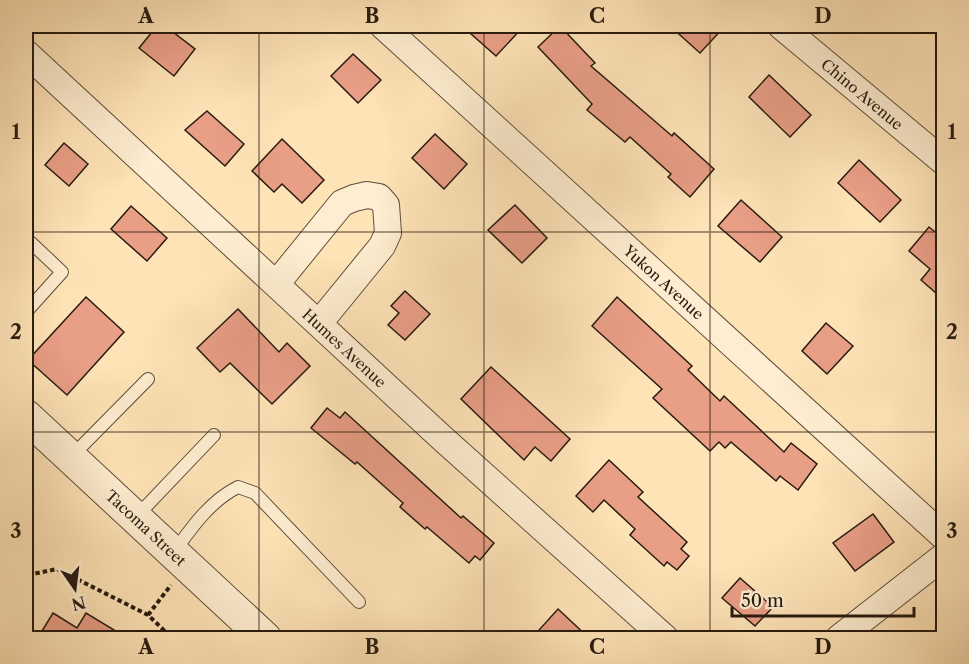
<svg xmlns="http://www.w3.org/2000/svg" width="969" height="664" viewBox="0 0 969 664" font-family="'Libre Caslon Text',serif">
<rect width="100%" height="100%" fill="#fee3b7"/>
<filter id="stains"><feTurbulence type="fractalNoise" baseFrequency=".00333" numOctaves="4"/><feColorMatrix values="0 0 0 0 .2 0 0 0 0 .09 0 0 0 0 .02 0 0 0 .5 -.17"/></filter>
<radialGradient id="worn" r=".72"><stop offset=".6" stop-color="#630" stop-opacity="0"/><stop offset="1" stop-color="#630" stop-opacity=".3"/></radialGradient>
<g fill="#e99e86" stroke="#271b10" stroke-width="1.5">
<polygon points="157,26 165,26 195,49 174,76 139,48"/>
<polygon points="462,26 524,26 496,56"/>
<polygon points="560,26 595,63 591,66 672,136 674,133 714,169 690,197 668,177 671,174 630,137 625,142 587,110 592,104 538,47"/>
<polygon points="670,26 725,26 700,53"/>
<polygon points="353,54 381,80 358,103 331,76"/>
<polygon points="769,75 811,115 790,137 749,97"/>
<polygon points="207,111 244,144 225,166 185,130"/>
<polygon points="435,134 467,164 444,189 412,158"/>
<polygon points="282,139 324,180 302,203 282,184 274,192 252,171"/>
<polygon points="64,143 88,164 69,186 45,165"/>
<polygon points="859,160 901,200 880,222 838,183"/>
<polygon points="741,200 782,237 760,262 718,226"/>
<polygon points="515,205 547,238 522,263 488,230"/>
<polygon points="131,206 167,238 147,261 111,229"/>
<polygon points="929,227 944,239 944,300 921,280 930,269 909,251"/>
<polygon points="405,291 430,314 405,340 388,325 399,313 391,306"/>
<polygon points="86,297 124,332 67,395 28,360"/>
<polygon points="617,297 692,366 688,370 720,401 724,396 784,452 791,443 817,464 798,490 780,476 776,481 731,442 725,448 719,442 710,451 653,398 662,389 592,326"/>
<polygon points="238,309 279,352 287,343 310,366 272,404 230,363 220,372 197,348"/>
<polygon points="826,323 853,346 827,374 802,351"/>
<polygon points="491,367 570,439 551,461 535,447 524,460 461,399"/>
<polygon points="327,408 340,418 345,412 461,518 463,516 494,543 480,560 475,556 469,563 427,527 425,529 400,507 403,503 357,462 355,464 311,428"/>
<polygon points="609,460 643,492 638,497 687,542 681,549 689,556 677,570 667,562 664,566 630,535 635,529 604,500 593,512 576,496"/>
<polygon points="873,514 894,542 855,571 833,543"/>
<polygon points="740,578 773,607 755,626 722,598"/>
<polygon points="558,609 590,639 531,639"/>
<polygon points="53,613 77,628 86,613 129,639 37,639"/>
</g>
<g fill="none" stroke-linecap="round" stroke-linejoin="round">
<defs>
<g id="service">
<polyline points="26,238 62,272 26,312"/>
<polyline points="71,457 148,379"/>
<polyline points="136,517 214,435"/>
<path d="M174,552C192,527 210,501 238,487L255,493L359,602"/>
</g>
<g id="minor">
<path id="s1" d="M383,26L944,537"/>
<path id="s2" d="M781,26L944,162"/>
<path id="s3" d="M26,53L442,438L665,638"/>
<polyline points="277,283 342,203 354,198 367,195 379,197 386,205 388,233 382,246 320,322"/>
<polyline points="839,638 944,556"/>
</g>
<g id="tertiary">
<path id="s4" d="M26,416L265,638"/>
</g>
</defs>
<use href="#service" stroke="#5d4d3a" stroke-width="14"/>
<use href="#minor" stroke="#5d4d3a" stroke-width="28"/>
<use href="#tertiary" stroke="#5d4d3a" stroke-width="34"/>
<g stroke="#271b10" stroke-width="4" stroke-dasharray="4.5 3" stroke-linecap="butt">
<polyline points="28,575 57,569 148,615 172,638"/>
<polyline points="148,615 171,585"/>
</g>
<use href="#service" stroke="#feedd0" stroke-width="12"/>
<use href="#minor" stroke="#feedd0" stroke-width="26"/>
<use href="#tertiary" stroke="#feedd0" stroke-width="32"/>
</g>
<path fill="none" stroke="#271b10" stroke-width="1.5" stroke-opacity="0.55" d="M259,26V638M484,26V638M710,26V638M26,232H944M26,432H944"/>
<g text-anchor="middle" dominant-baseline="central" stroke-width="4.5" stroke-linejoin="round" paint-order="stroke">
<g font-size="15" fill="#271b10" stroke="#feedd0">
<text stroke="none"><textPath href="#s2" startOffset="106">Chino Avenue</textPath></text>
<text stroke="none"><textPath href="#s1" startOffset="380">Yukon Avenue</textPath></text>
<text stroke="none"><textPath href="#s3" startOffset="434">Humes Avenue</textPath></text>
<text stroke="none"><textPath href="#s4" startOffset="164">Tacoma Street</textPath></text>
</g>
</g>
<rect width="969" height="664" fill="none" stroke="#fee3b7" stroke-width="66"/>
<g transform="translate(75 589) rotate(166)" stroke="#feedd0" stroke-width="4.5" paint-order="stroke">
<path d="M0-4.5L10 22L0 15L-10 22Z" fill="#271b10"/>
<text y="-9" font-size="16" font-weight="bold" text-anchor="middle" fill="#271b10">N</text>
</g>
<path d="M732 607v9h182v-9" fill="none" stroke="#271b10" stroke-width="3"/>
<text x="741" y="607" font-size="18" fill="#271b10" stroke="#feedd0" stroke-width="4.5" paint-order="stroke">50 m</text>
<rect x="33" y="33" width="903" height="598" fill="none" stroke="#271b10" stroke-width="2"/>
<g font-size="20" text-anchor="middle" font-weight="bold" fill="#271b10">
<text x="146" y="23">A</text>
<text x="372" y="23">B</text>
<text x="597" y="23">C</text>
<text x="823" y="23">D</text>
<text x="16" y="139">1</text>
<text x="952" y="139">1</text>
<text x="16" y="339">2</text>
<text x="952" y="339">2</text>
<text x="16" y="538">3</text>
<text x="952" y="538">3</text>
<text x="146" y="654">A</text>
<text x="372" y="654">B</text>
<text x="597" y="654">C</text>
<text x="823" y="654">D</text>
</g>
<rect width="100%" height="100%" filter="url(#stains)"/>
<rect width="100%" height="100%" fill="url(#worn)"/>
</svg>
